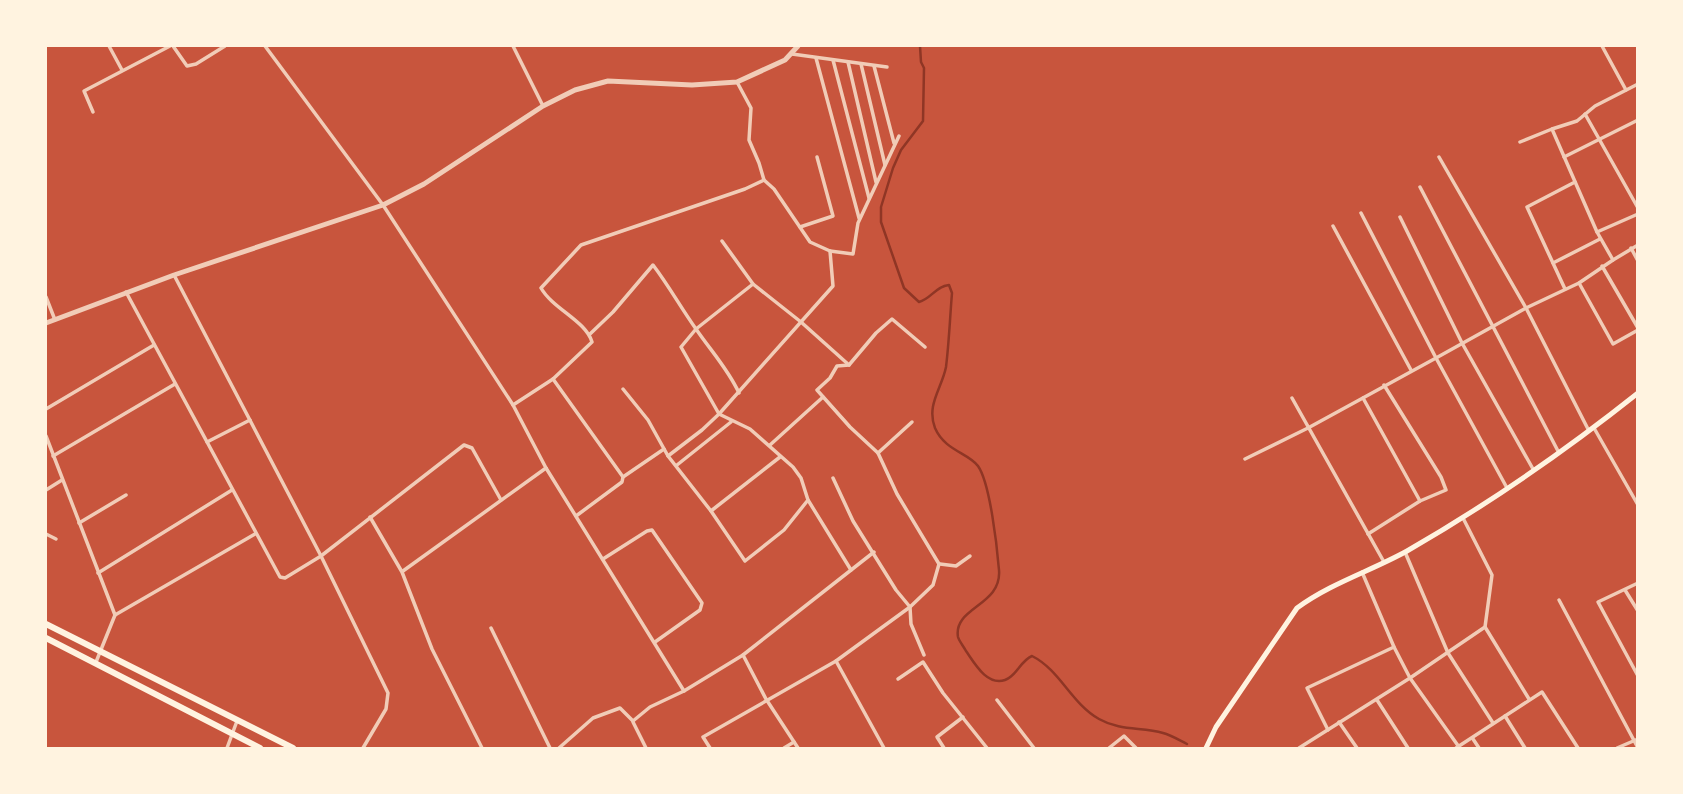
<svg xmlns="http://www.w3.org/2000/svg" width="1683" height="794" viewBox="0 0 1683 794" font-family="Overpass,sans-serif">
<rect width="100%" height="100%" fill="#c8553d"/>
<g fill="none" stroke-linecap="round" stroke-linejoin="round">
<path stroke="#8f3625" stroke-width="2.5" d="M920,46L921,62L924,68L923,121L901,150L893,168L881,207V222L904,288L919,302C931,299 936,286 949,285L952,293C950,317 949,343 946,367C942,388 926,405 935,428C945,451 969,453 978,466C990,483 997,546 999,570C1002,606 953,607 958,637C959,641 964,647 966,651C975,664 987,686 1005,680C1017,676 1020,661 1032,656C1060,670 1071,703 1099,719C1120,731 1141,727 1163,733C1171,735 1179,740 1187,744"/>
<g stroke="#f1ccb7" stroke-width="3.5">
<polyline points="109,46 122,70"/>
<polyline points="173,46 187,66 196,64 225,46"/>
<polyline points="265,46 383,205 513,405 546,468 684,691"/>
<polyline points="513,46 543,106"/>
<polyline points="1602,46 1626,90"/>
<polyline points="792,54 887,67"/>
<polyline points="816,58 859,218"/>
<polyline points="833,60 869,198"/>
<polyline points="848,62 876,182"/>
<polyline points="861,64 885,165"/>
<polyline points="874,66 894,143"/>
<polyline points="93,112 84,91 170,46"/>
<polyline points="1585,114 1638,208"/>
<polyline points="1520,142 1552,129"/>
<polyline points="1439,157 1526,308 1589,431"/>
<polyline points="1564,157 1638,120"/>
<polyline points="764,180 774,189 810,242 830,251 853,254 858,223 899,136"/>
<polyline points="1420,187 1558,451"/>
<polyline points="1400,217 1462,343 1533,469"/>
<polyline points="1333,226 1411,370"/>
<polyline points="800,227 833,216 817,157"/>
<polyline points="1597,232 1638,214"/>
<polyline points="722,241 753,284 801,322 849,365"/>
<polyline points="1631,248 1638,261"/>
<polyline points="1613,260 1638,245"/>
<polyline points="1553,263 1600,239"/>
<polyline points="1602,266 1638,328"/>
<polyline points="174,275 321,556 388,693 386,709 363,748"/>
<polyline points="1579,283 1613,344 1638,330"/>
<polyline points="753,284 696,329 681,347 719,414 750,429 793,467 801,478 808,500 851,570"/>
<polyline points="1565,289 1527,207 1575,182"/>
<polyline points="126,292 280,577 285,578 321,556 464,445 472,448 501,500"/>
<polyline points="46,297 55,320"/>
<path d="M590,334L613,312L653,265C669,286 681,308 696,329C711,351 728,369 739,393"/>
<polyline points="553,379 623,477"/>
<polyline points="623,389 648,420 668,456 711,511 745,561 784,530 808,500"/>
<polyline points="1292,398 1384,562"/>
<polyline points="1363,398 1420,501"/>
<path d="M513,405L553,379L592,342C586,321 553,309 541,288L581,245L745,189L764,180L759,163L749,140L751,108L737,82"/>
<polyline points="46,409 154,345"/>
<polyline points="1594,428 1638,505"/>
<polyline points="46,436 115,615 96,662"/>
<polyline points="207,442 250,420"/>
<polyline points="770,445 823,397"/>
<polyline points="878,453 912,422"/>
<polyline points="53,456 175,384"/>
<polyline points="668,456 702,430 719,414 833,286 830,251"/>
<polyline points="1245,459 1308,428 1436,358 1361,213"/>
<polyline points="677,465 731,422"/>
<polyline points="833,478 853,521 896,590 910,607 836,661"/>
<polyline points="1507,488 1436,358 1526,308 1579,283 1613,260 1597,232 1552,129 1577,121 1595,106 1638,84"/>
<polyline points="46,490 62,480"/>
<polyline points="711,511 780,457"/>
<polyline points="576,516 622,482 623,477 664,449"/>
<polyline points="370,517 402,572 432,649 482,748"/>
<polyline points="79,523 126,495"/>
<polyline points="46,534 56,539"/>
<polyline points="1368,534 1420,501 1446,490 1441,477 1384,385"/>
<polyline points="1405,552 1448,653 1493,723"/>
<polyline points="603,559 647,531 652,530 702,603 700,610 655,642"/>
<polyline points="940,564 956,566 970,556"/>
<polyline points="403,571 546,468"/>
<polyline points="1362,572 1394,647 1410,678 1459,747"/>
<polyline points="98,573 232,490"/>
<polyline points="1638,583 1598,602 1638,676"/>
<polyline points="1625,590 1638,611"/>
<polyline points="1559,600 1638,748"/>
<polyline points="115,615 255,534"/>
<polyline points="1485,627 1529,699"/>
<polyline points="491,628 550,748"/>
<polyline points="743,655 874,552"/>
<polyline points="924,655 911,624 910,607 933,585 939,564 897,494 878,453 850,427 817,390 830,378 837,366 849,365 876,333 892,319 925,347"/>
<polyline points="898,679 923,662 943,693 987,748"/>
<polyline points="997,700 1034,748"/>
<polyline points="1377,700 1408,748"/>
<polyline points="1505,716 1525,748"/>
<polyline points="633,722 646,748"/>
<polyline points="1339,722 1357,748"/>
<polyline points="1328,730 1307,688 1394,647"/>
<polyline points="1473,739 1479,748"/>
<polyline points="227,748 237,721"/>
<polyline points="559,748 593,718 620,708 633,721 650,707 684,691 743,655 766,699 798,748"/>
<polyline points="710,748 703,737 836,661 884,748"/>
<polyline points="784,748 794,742"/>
<polyline points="944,748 937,737 963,717"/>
<polyline points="1109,748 1124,736 1136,748"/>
<polyline points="1299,748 1410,678 1485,627 1492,575 1463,518"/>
<polyline points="1456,748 1542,692 1578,748"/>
<polyline points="1617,748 1638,739"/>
</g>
<polyline stroke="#f1ccb7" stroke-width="5" points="46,323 174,275 383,205 424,184 543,106 575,90 608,81 692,85 737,82 785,60 798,46"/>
<path stroke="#fff3e0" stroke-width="5" d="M1206,748L1216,727L1297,608C1331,583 1371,571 1407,551C1487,505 1565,451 1638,393"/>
<g stroke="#fff3e0" stroke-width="6">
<polyline points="46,624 293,748"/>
<polyline points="46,638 260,748"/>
</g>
</g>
<rect width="1683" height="794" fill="none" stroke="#fff3e0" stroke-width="94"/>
</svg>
